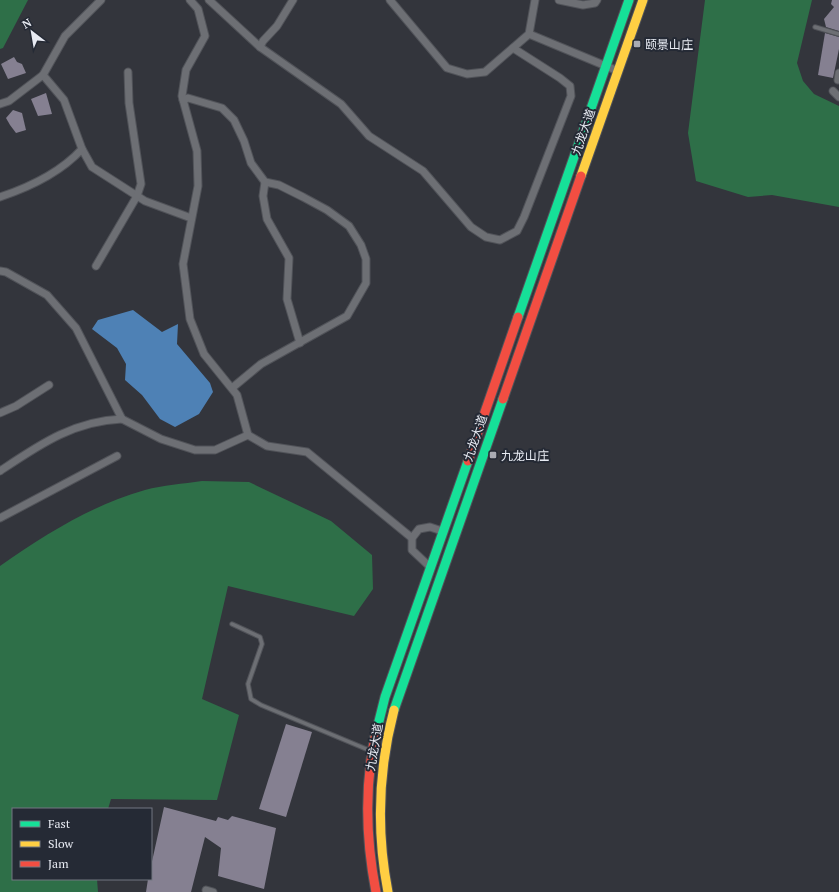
<svg xmlns="http://www.w3.org/2000/svg" width="839" height="892" viewBox="0 0 839 892" font-family="'PT Serif','Noto Sans SC',serif">
<rect width="100%" height="100%" fill="#33353c"/>
<g fill="#2e6f48">
<polygon points="0,0 28,0 3,48 0,49"/>
<polygon points="705,0 812,0 797,63 803,81 814,94 839,106 839,207 772,195 748,197 696,181 688,133"/>
<path d="M202,481L249,482L331,521L372,555L373,589L354,616L228,586L202,699L239,715L217,800L111,799L108,809H13V879H97L98,892H0V566C46,534 90,506 145,490C163,485 183,484 202,481Z"/>
</g>
<polygon fill="#4e81b5" points="133,310 162,332 178,324 177,344 210,383 213,392 199,414 175,427 160,419 142,395 125,380 126,364 117,348 92,329 98,320"/>
<g fill="#858091">
<polygon points="832,0 839,0 839,31 826,27 824,19 834,7 831,4"/>
<polygon points="825,33 839,37 839,49 833,78 818,75"/>
<polygon points="14,57 17,62 22,64 26,73 8,79 1,64"/>
<polygon points="46,93 52,114 38,116 31,99"/>
<polygon points="13,110 22,113 26,130 16,133 10,125 6,118"/>
<polygon points="286,724 312,732 286,817 259,809"/>
<polygon points="164,807 216,821 218,817 228,820 232,816 276,828 264,889 218,876 221,848 205,837 191,892 146,892 148,879 151,879 151,866"/>
</g>
<g fill="none" stroke-linecap="round" stroke-linejoin="round">
<defs>
<g id="lane">
<polyline points="815,27 839,34"/>
<polyline points="232,624 260,637 262,644 248,684 251,699 261,705 371,751"/>
</g>
<g id="street">
<polyline points="190,0 198,9 205,36 186,70 182,96 197,151 198,186 183,264 190,319 204,354 237,395 248,435"/>
<polyline points="209,0 260,47 341,104 369,136 423,171 471,227 486,237 500,240 517,231 524,217 571,96 570,86 560,78 513,48"/>
<polyline points="390,0 447,68 467,74 485,72 529,34 535,0"/>
<polyline points="559,0 583,5 595,3 597,0"/>
<polyline points="529,34 618,71"/>
<polyline points="260,47 263,41 277,26 293,0"/>
<polyline points="43,75 64,100 82,149 92,167 145,201 191,218"/>
<polyline points="838,80 839,73"/>
<polyline points="833,91 839,97"/>
<polyline points="183,100 188,98 222,108 234,120 244,141 251,163 265,182 279,185 303,197 327,210 349,226 361,245 366,259 366,283 347,316 261,364 232,388"/>
<polyline points="0,104 9,101 43,75 65,36 101,0"/>
<polyline points="265,182 263,196 267,219 289,258 287,299 300,343"/>
<path d="M0,197C30,187 60,173 82,149"/>
<polyline points="96,266 137,196 141,184 129,103 128,72"/>
<polyline points="0,271 6,272 47,295 76,328 122,419 161,439 195,450 215,450 248,435 267,446 307,452 412,538"/>
<polyline points="0,413 16,406 49,385"/>
<path d="M0,471C39,445 73,421 122,419"/>
<polyline points="0,518 117,456"/>
<polyline points="429,566 412,550 412,538 419,529 430,527 442,531"/>
<polyline points="206,890 213,892"/>
</g>
<g id="fast">
<polyline points="518,317 629,0"/>
<polyline points="394,710 503,399"/>
<polyline points="375,737 385,697 468,461"/>
</g>
<g id="slow">
<polyline points="581,176 643,0"/>
<path d="M388,892C376,830 378,771 394,710"/>
</g>
<g id="jam">
<polyline points="503,399 581,176"/>
<polyline points="468,461 518,317"/>
<path d="M375,737C364,789 366,840 376,892"/>
</g>
</defs>
<use href="#lane" stroke="#515359" stroke-width="5.5"/>
<use href="#street" stroke="#515359" stroke-width="9"/>
<use href="#fast" stroke="#515359" stroke-width="11"/>
<use href="#slow" stroke="#515359" stroke-width="11"/>
<use href="#jam" stroke="#515359" stroke-width="11"/>
<use href="#lane" stroke="#6d6f74" stroke-width="3.5"/>
<use href="#street" stroke="#6d6f74" stroke-width="7"/>
<use href="#fast" stroke="#16e098" stroke-width="9"/>
<use href="#slow" stroke="#ffcf43" stroke-width="9"/>
<use href="#jam" stroke="#f24e42" stroke-width="9"/>
</g>
<g fill="#a9abb3" stroke="#252a35" stroke-width="1.5">
<rect x="633" y="40" width="8" height="8" rx="2"/>
<rect x="489" y="451" width="8" height="8" rx="2"/>
</g>
<g text-anchor="middle" dominant-baseline="central" stroke-width="4" stroke-linejoin="round" paint-order="stroke">
<g font-size="12" fill="#e8ebf3" stroke="#252a35" text-anchor="start">
<text x="645" y="44">颐景山庄</text>
<text x="501" y="455">九龙山庄</text>
</g>
<g font-size="12" fill="#e8ebf3" stroke="#252a35">
<text transform="translate(583 132) rotate(-71)">九龙大道</text>
<text transform="translate(475 438) rotate(-71)">九龙大道</text>
<text transform="translate(374 747) rotate(-80)">九龙大道</text>
</g>
</g>
<rect x="12" y="808" width="140" height="72" fill="#252a35" stroke="#737781"/>
<rect x="20" y="821" width="20" height="6" fill="#16e098" stroke="#737781"/>
<text x="48" y="828" font-size="12" fill="#e8ebf3">Fast</text>
<rect x="20" y="841" width="20" height="6" fill="#ffcf43" stroke="#737781"/>
<text x="48" y="848" font-size="12" fill="#e8ebf3">Slow</text>
<rect x="20" y="861" width="20" height="6" fill="#f24e42" stroke="#737781"/>
<text x="48" y="868" font-size="12" fill="#e8ebf3">Jam</text>
<g transform="translate(32 32) rotate(329)" stroke="#252a35" stroke-width="3" paint-order="stroke">
<path d="M0-3L7 15L0 10L-7 15Z" fill="#e8ebf3"/>
<text y="-6" font-size="11" font-weight="bold" text-anchor="middle" fill="#e8ebf3">N</text>
</g>
</svg>
